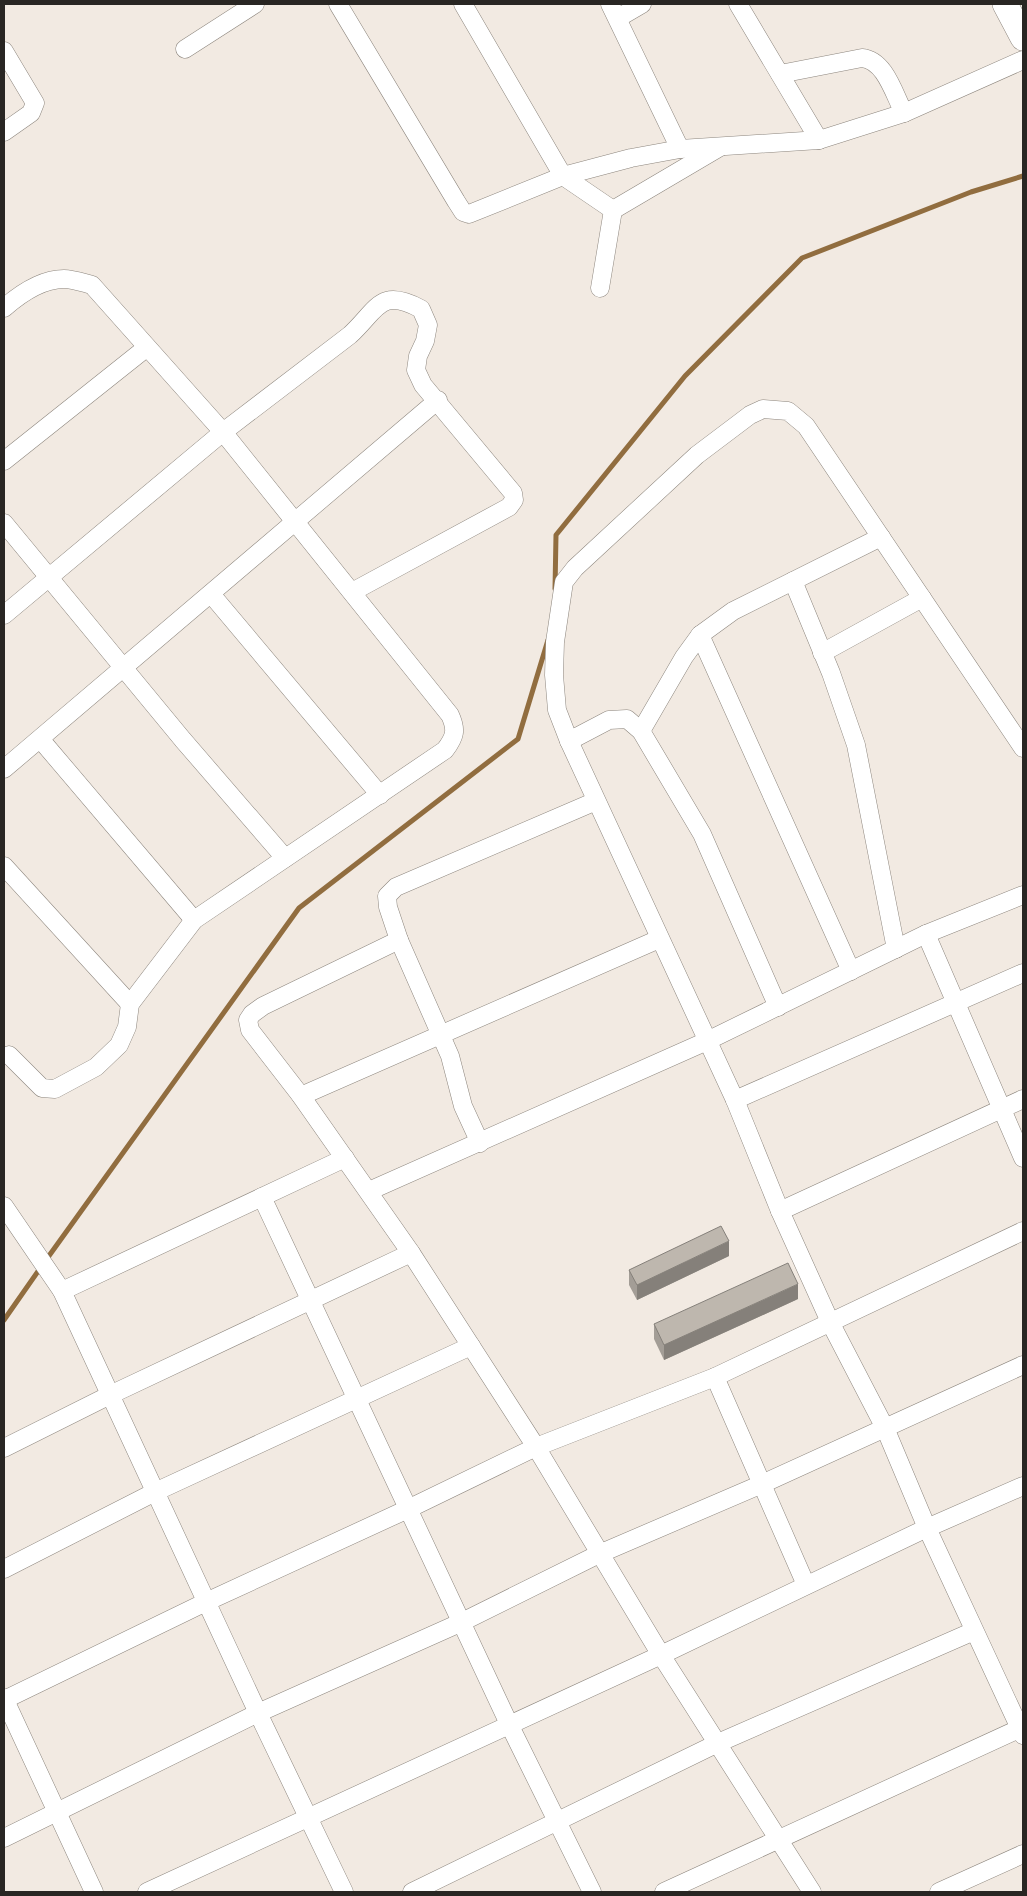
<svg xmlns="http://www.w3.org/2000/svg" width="1027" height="1896" viewBox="0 0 1027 1896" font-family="'Roboto Condensed',sans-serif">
<rect width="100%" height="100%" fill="#f2eae2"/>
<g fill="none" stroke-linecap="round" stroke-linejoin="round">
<g stroke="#916d3f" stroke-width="5">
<polyline points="555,589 556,535 685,376 802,258 971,192 1023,176"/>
<polyline points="46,1260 299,908 518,739 548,640"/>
<polyline points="4,1320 41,1267"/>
</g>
<defs>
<g id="street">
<polyline points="338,4 456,201 463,212 469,214 563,176 631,158 680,149 819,140 904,113 1023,60"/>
<polyline points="463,4 563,176 613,210"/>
<polyline points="610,4 680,149"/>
<polyline points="738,4 819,140"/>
<polyline points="618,18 642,4"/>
<polyline points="185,49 255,4"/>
<polyline points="4,51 35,103 31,113 4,132"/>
<path d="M780,74L862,58C885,60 894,94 904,113"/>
<polyline points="613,210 720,147"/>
<polyline points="600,288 613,210"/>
<path d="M4,308C20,294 42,279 64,279C73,279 84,283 92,285L223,432L450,715C457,730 455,737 445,750L194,920L130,1004L127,1027L119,1045L96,1067L55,1089L42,1088L9,1055"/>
<polyline points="4,461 146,348"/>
<polyline points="4,523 183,740 285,858"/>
<polyline points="793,581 831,673 856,745 896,949"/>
<polyline points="211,594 380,795"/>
<path d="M4,615L223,432L350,335C378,309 380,287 421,309L428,325L425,341L418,356L416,370L423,385L513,493L514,500L509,507L352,592"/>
<polyline points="700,635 851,971"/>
<polyline points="822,653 922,598"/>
<polyline points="641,731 684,657 700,635 733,611 881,537"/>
<polyline points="41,740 194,920"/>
<polyline points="569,741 609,720 627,719 641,731 702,834 778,1007"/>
<polyline points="1023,748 806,426 788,411 763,409 750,415 697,455 575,568 564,582 555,642 554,675 557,710 569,741 735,1100 780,1211 831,1324 885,1428 927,1528 1023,1735"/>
<polyline points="4,769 438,400"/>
<polyline points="4,866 130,1004"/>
<polyline points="926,934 1023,1158"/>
<polyline points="399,940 263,1006 252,1014 248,1020 250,1030 301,1096 411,1253 536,1447 661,1655 812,1892"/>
<polyline points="301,1096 659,939"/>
<polyline points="735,1100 1023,973"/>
<polyline points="480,1143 463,1106 450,1056 399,940 388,907 387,896 396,887 596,801"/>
<polyline points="369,1191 707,1041 926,934 1023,895"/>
<polyline points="262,1197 509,1724 592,1892"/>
<polyline points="4,1206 62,1291 258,1713 344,1892"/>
<polyline points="780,1211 1023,1099"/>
<polyline points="62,1291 345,1158"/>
<polyline points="715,1377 806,1585"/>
<polyline points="4,1448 110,1395 411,1253"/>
<polyline points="4,1569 155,1492 471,1346"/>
<polyline points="4,1698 94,1892"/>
<polyline points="4,1700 206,1602 408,1509 536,1447 715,1377 1023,1231"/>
<polyline points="4,1838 258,1713 462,1622 599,1554 762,1484 1023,1365"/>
<polyline points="147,1892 661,1655 927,1528 1023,1486"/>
<polyline points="412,1892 718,1743 974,1631"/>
<polyline points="664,1892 1023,1727"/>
<polyline points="939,1892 1023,1854"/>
</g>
<polyline id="secondary" points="1005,4 1023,38"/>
</defs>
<use href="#street" stroke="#8d867e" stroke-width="19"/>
<use href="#secondary" stroke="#8d867e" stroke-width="26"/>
<use href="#street" stroke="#fff" stroke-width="18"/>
<use href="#secondary" stroke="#fff" stroke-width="25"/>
</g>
<g fill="#a39d96">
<polygon points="729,1256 637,1300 629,1285 629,1270"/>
<polygon points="798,1299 664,1360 654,1339 654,1324"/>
</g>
<g fill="#85807a">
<polygon points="729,1241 729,1256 637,1300 637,1285"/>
<polygon points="798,1284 798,1299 664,1360 664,1345"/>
</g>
<g fill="#beb7ae" stroke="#85807a">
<polygon points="721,1226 729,1241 637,1285 629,1270"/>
<polygon points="788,1263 798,1284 664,1345 654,1324"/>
</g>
<rect width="1027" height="1896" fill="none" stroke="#292623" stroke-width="10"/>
</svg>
